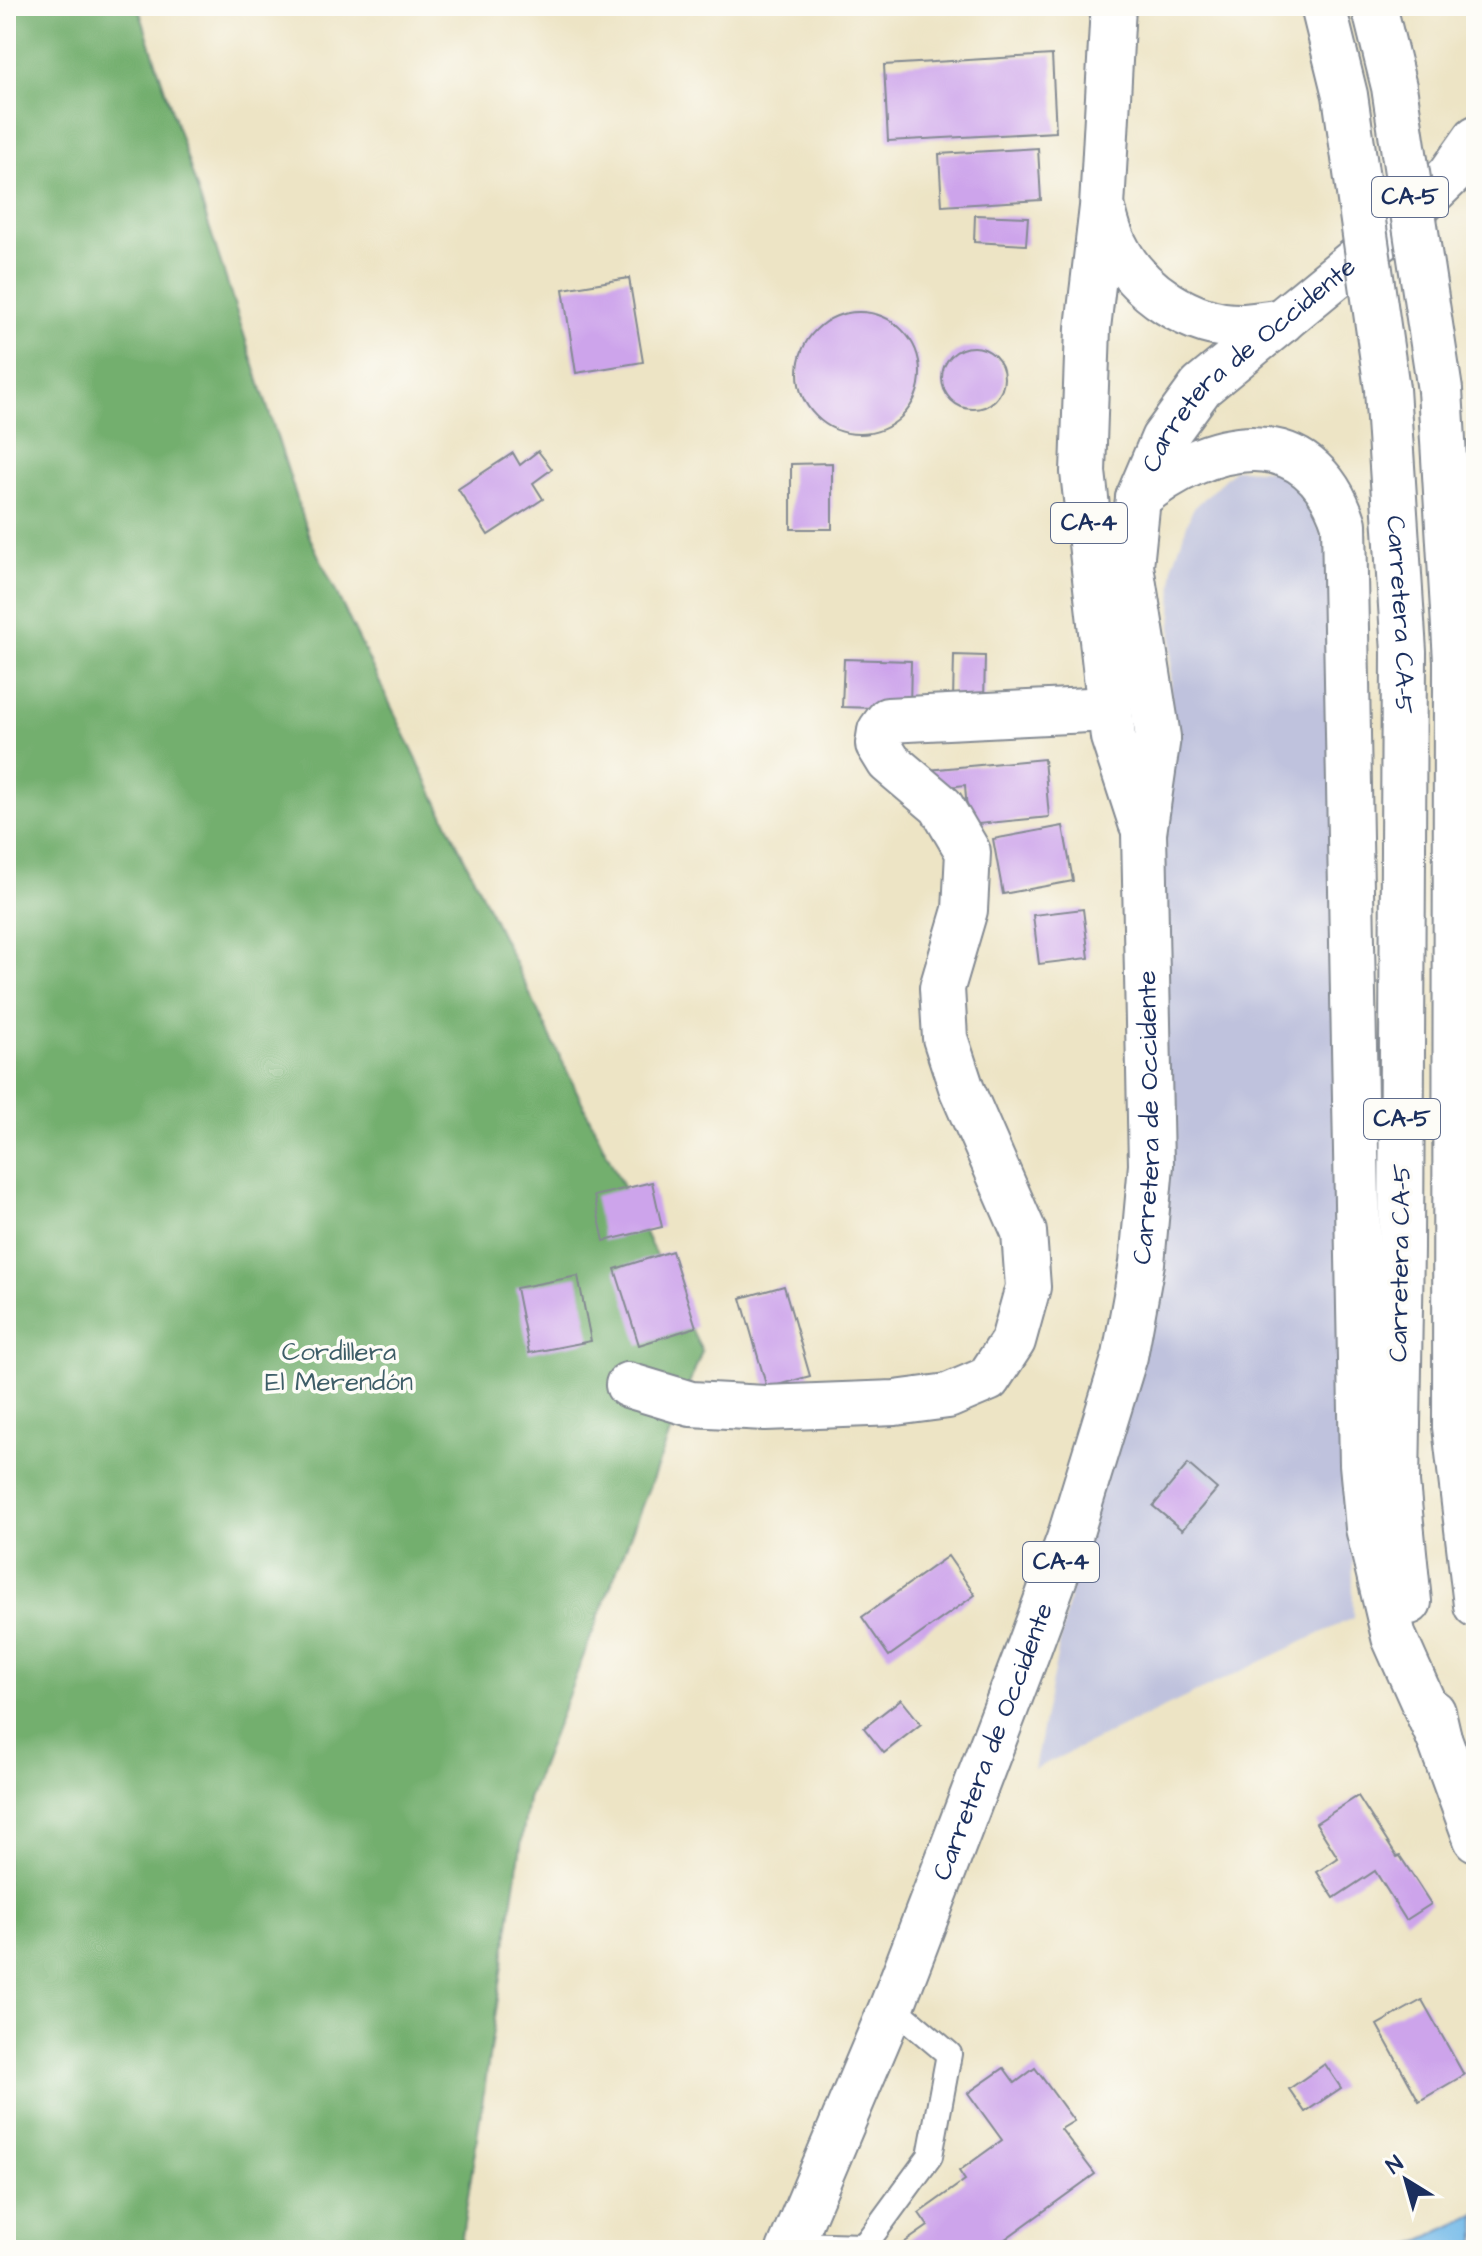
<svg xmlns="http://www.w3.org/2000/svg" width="1482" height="2256" viewBox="0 0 1482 2256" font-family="'Architects Daughter',sans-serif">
<rect width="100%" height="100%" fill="#fdfcf7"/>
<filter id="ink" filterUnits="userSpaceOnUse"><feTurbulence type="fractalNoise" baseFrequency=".0125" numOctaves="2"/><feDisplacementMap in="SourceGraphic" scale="16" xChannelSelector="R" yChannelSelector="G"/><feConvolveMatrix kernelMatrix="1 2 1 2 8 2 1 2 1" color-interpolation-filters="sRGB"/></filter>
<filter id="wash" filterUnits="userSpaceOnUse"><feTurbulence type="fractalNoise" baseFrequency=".006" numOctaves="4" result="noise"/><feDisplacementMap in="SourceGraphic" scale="32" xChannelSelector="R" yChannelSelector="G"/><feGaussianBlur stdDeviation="1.8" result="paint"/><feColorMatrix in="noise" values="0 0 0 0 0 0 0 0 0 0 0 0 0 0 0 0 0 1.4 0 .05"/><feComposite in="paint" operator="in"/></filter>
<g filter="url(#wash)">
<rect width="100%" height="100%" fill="#ede4c5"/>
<polygon fill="#bfc2dd" points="1235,469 1293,471 1337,568 1348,655 1353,1618 1034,1769 1146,1220 1170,740 1173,565 1192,510"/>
<polygon fill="#73af6e" stroke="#476f66" stroke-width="2" points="6,6 138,6 309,536 702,1351 528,1799 460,2250 6,2250"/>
<polygon fill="#70b8e8" stroke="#4674a3" stroke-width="2" points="1476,2214 1476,2250 1400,2250 1473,2216"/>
<g id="blocks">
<g fill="#cda4eb">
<polygon points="1052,55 1056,132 888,141 884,65"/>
<polygon points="1038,148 1041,200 942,206 939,154"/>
<polygon points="975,215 1028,217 1026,245 974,242"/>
<polygon points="629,278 643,362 576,373 563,289"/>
<circle cx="859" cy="373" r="61"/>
<circle cx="973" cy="378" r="31"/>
<polygon points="538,451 552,469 533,483 543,499 488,535 458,489 513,453 520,465"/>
<polygon points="832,463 832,529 791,529 791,464"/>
<polygon points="954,655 985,656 984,702 953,701"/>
<polygon points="844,659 911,661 910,709 842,707"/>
<polygon points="1044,759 1049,817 968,825 965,785 930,789 928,770"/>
<polygon points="1063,826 1073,881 1003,894 993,839"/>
<polygon points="1083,909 1089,958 1039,964 1033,915"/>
<polygon points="652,1182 662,1227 604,1241 594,1196"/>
<polygon points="672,1251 696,1327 639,1345 615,1269"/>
<polygon points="578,1276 591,1341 529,1353 516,1288"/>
<polygon points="784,1286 810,1376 767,1388 741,1298"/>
<polygon points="1188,1464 1217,1489 1182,1530 1153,1506"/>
<polygon points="948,1556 975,1595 889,1656 862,1617"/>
<polygon points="901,1699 921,1724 884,1753 864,1728"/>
<polygon points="1358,1796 1397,1857 1400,1856 1431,1904 1406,1920 1375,1871 1334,1898 1317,1872 1338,1858 1316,1823"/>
<polygon points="1422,2000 1464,2075 1419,2101 1377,2025"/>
<polygon points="1325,2064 1341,2088 1305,2112 1289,2089"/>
<polygon points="1004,2068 1015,2083 1035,2068 1074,2121 1061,2129 1095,2174 990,2250 900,2250 898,2247 928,2226 919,2213 965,2180 959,2171 1002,2140 968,2093"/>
</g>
</g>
</g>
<g filter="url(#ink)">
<use href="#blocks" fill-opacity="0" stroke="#848a92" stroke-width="2"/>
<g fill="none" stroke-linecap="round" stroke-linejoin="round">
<defs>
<polyline id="service" points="792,2244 864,2246 930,2156 949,2054 892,2006"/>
<polyline id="minor" points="628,1385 691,1404 765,1408 895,1403 948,1396 988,1379 1013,1341 1028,1287 1024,1232 962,1090 945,1038 942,988 965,910 968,852 941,806 889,762 878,744 880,731 888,720 1109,709"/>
<g id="primary">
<polyline points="1113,6 1102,207 1088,328 1083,472 1113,737 1141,823"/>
<path d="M1103,209C1106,221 1109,234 1115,245C1137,291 1192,328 1245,326C1257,325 1270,323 1282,321"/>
<path id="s1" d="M789,2250L892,2006L1027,1653L1069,1539L1125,1356L1142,1263L1151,1165L1144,833L1158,737L1131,566L1138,498L1163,439L1201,387L1397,226L1450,175L1476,138"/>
</g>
<g id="trunk">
<path id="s2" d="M1387,389L1404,652L1401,1248L1397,1483L1409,1602"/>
<polyline points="1440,390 1456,661 1455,1427 1476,1605"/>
<path d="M1138,498C1207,440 1310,417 1344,524L1362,1464L1368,1528L1394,1637L1439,1738"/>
<polyline points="1433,1712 1439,1738 1476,1839"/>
</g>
</defs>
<use href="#service" stroke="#848a92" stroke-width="28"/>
<use href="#minor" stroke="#848a92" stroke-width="48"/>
<use href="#primary" stroke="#848a92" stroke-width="48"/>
<use href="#trunk" stroke="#848a92" stroke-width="48"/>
<use href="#service" stroke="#fff" stroke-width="24"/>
<use href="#minor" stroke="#fff" stroke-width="44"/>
<use href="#primary" stroke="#fff" stroke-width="44"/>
<use href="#trunk" stroke="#fff" stroke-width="44"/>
<defs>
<g id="trunk-bridge">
<polyline points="1323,6 1345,95 1387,389"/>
<polyline points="1374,6 1394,87 1440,390"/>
</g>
</defs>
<use href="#trunk-bridge" stroke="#848a92" stroke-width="48" stroke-linecap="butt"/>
<use href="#trunk-bridge" stroke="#fff" stroke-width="44"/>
</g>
</g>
<g text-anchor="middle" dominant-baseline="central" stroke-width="7" stroke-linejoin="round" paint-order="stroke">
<g fill="#fdfcf7" stroke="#5f6c8c" stroke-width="2">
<rect x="1372" y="177" width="76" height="40" rx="6"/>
<rect x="1051" y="503" width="76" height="40" rx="6"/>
<rect x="1364" y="1099" width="76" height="40" rx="6"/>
<rect x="1023" y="1542" width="76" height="40" rx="6"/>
</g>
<g font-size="24" font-weight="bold" fill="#1b2f5e">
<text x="1410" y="197">CA-5</text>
<text x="1089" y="523">CA-4</text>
<text x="1402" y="1119">CA-5</text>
<text x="1061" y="1562">CA-4</text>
</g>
<g font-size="26" fill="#1b2f5e" stroke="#fdfcf7">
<text stroke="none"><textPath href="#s1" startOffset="1996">Carretera de Occidente</textPath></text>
<text stroke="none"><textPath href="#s2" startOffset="226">Carretera CA-5</textPath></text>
<text stroke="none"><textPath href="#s1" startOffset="1196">Carretera de Occidente</textPath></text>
<text transform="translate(1400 1263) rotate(-89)">Carretera CA-5</text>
<text stroke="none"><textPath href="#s1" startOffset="548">Carretera de Occidente</textPath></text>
</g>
<g font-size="26" fill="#3e5e68" stroke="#fdfcf7">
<text x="339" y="1352">Cordillera<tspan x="339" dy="30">El Merendón</tspan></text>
</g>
</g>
<rect width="1482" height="2256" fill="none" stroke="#fdfcf7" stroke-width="32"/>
<g transform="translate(1406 2180) rotate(323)" stroke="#fdfcf7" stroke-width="6" paint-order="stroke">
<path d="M0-6L14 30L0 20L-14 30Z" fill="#1b2f5e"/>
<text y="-12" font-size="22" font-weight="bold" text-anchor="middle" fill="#1b2f5e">N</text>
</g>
</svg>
